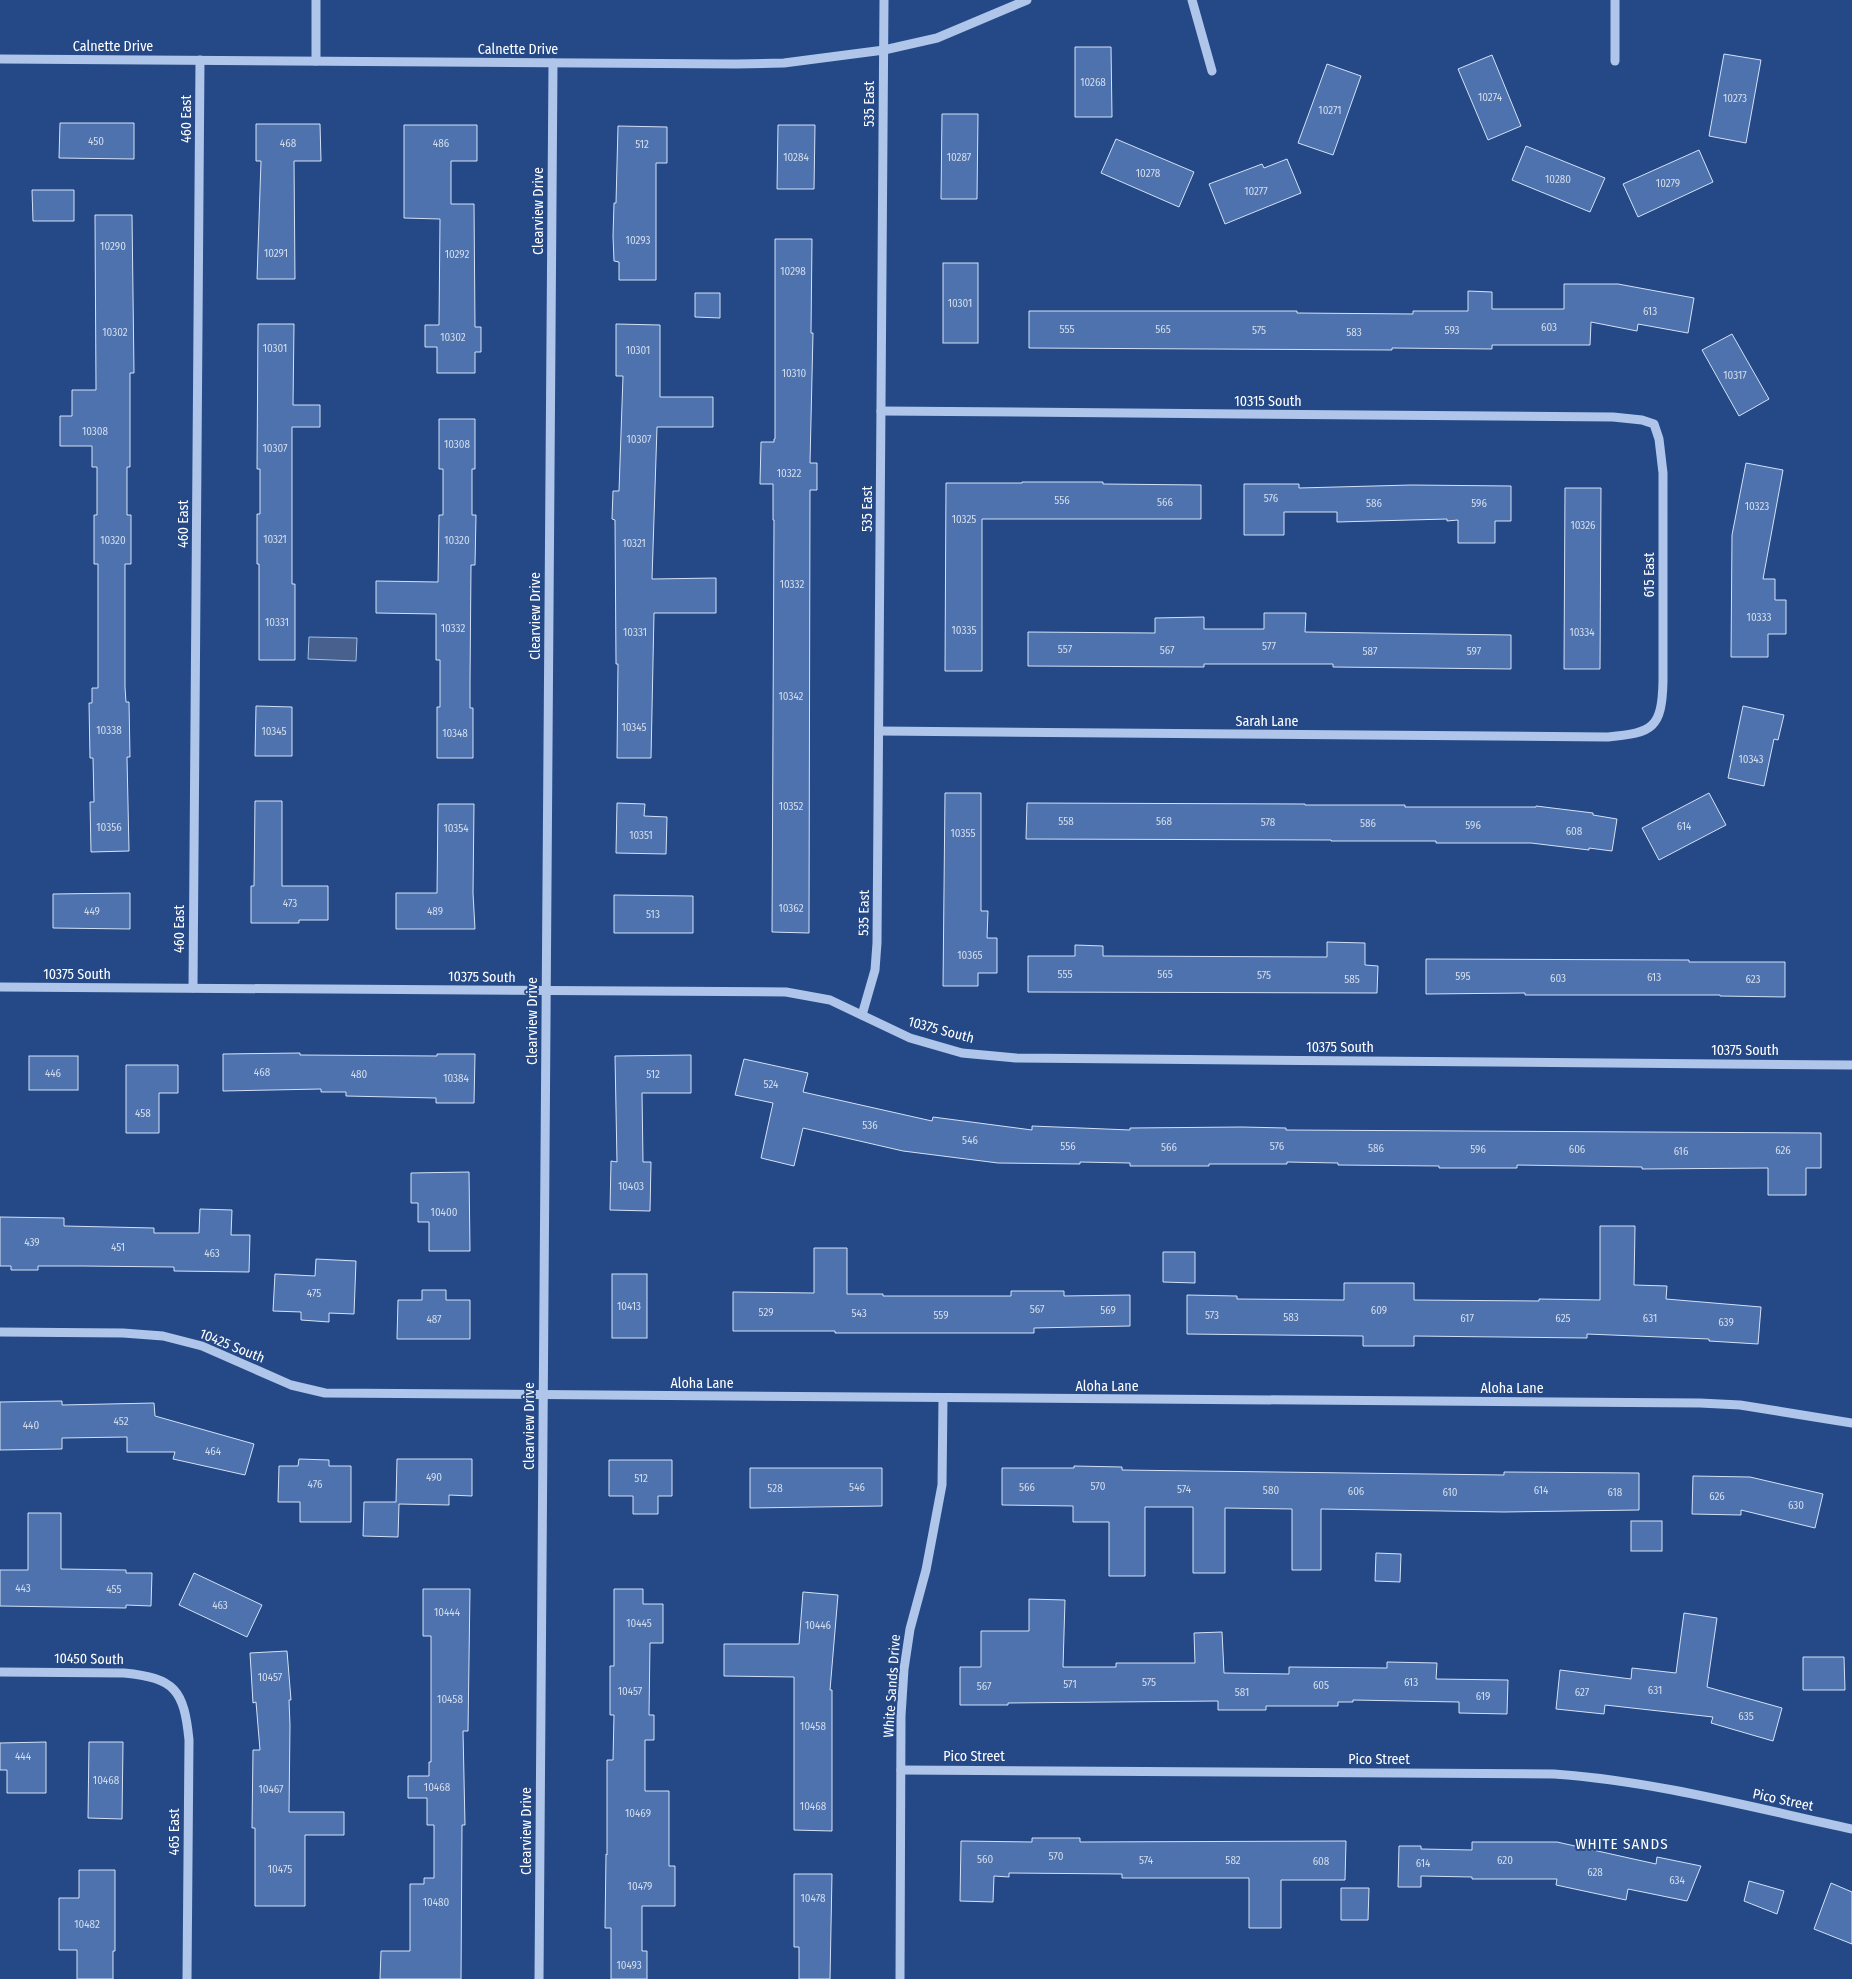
<svg xmlns="http://www.w3.org/2000/svg" width="1852" height="1979" viewBox="0 0 1852 1979" font-family="'Fira Sans Condensed',sans-serif">
<rect width="100%" height="100%" fill="#254986"/>
<polygon fill="#47608d" stroke="#a3bfe9" points="309,637 357,638 356,661 308,659"/>
<g fill="#4d72ae" stroke="#d3e1f7">
<polygon points="1075,47 1111,47 1112,117 1075,117"/>
<polygon points="1724,54 1761,60 1746,143 1709,136"/>
<polygon points="1492,55 1521,126 1488,140 1458,69"/>
<polygon points="1327,64 1361,76 1333,155 1298,143"/>
<polygon points="942,114 978,114 977,199 941,199"/>
<polygon points="60,123 134,123 134,159 59,158"/>
<polygon points="256,124 320,124 321,161 294,161 295,279 257,279 261,161 256,161"/>
<polygon points="404,125 477,125 477,161 451,161 451,204 474,204 475,327 481,327 481,352 475,352 475,373 437,373 437,347 425,347 425,325 439,325 440,219 404,218"/>
<polygon points="778,125 815,125 814,189 777,189"/>
<polygon points="618,126 667,127 667,163 656,163 656,280 619,280 619,262 614,261 613,236 614,203 616,203"/>
<polygon points="1116,139 1194,172 1179,207 1101,173"/>
<polygon points="1526,146 1605,178 1590,212 1512,180"/>
<polygon points="1699,150 1713,182 1638,217 1623,184"/>
<polygon points="1287,159 1301,193 1225,224 1209,184 1262,164 1264,168"/>
<polygon points="32,190 74,190 74,221 33,221"/>
<polygon points="95,215 132,215 134,373 130,373 130,467 127,467 127,515 131,515 131,564 125,564 125,687 126,702 129,702 130,757 127,757 129,851 91,852 90,802 94,802 93,758 90,758 89,703 92,703 92,688 98,688 98,564 94,564 94,515 97,515 97,467 92,467 92,446 60,446 60,416 72,416 72,390 96,390"/>
<polygon points="775,239 812,239 811,333 813,333 810,463 817,463 817,490 810,490 809,933 772,932 774,520 773,520 773,484 760,484 761,442 774,442 774,439 775,439"/>
<rect x="943" y="263" width="35" height="80"/>
<polygon points="1564,284 1618,284 1694,298 1688,333 1638,324 1637,331 1591,322 1590,345 1492,345 1492,349 1392,348 1392,350 1029,348 1029,311 1297,311 1297,313 1413,314 1413,311 1468,311 1468,291 1492,292 1492,309 1564,309"/>
<polygon points="695,293 720,293 720,318 695,317"/>
<polygon points="258,324 294,324 293,405 320,405 320,427 292,427 292,584 295,584 295,660 259,660 259,564 257,564 257,514 260,514 260,469 257,469"/>
<polygon points="616,324 660,325 660,397 713,397 713,427 657,427 652,579 716,578 716,613 654,613 651,758 617,758 618,664 616,664 615,520 612,519 613,491 619,491 623,376 616,376"/>
<polygon points="1732,334 1769,399 1739,416 1702,350"/>
<polygon points="439,419 475,419 475,469 472,469 472,515 476,515 475,565 471,565 470,681 470,708 473,708 473,758 437,758 437,707 440,707 440,660 436,660 436,614 376,613 376,581 438,582 439,515 443,515 443,469 439,469"/>
<polygon points="1746,463 1783,470 1763,579 1775,579 1775,600 1786,600 1786,634 1768,634 1768,657 1731,657 1732,535"/>
<polygon points="1022,482 1103,482 1103,484 1201,485 1201,519 982,519 982,671 945,671 946,483 1022,483"/>
<polygon points="1244,484 1299,484 1299,488 1411,485 1511,486 1511,521 1495,521 1495,543 1458,543 1458,520 1447,521 1447,519 1337,522 1337,512 1284,512 1284,535 1244,535"/>
<polygon points="1565,488 1601,488 1600,669 1564,669"/>
<polygon points="1264,613 1306,613 1305,632 1511,635 1511,669 1333,667 1333,664 1204,664 1204,667 1028,666 1028,632 1155,633 1155,618 1204,617 1204,629 1264,629"/>
<polygon points="256,706 292,707 292,756 255,756"/>
<polygon points="1743,706 1784,715 1778,740 1774,739 1764,786 1728,778"/>
<polygon points="945,793 981,793 981,911 988,911 987,938 997,938 997,973 978,973 978,986 943,986"/>
<polygon points="1709,793 1726,825 1659,860 1642,828"/>
<polygon points="255,801 282,801 282,886 328,886 328,920 299,920 299,923 251,923 251,886 254,886"/>
<polygon points="617,803 645,804 644,816 667,817 666,854 616,853"/>
<polygon points="1027,803 1305,804 1305,805 1405,805 1405,807 1536,807 1536,806 1593,813 1593,815 1617,819 1612,851 1589,848 1589,850 1531,843 1436,843 1436,841 1331,841 1331,840 1026,839"/>
<polygon points="438,804 474,804 473,893 475,929 396,929 396,893 437,893"/>
<polygon points="130,893 130,929 53,928 53,894"/>
<polygon points="614,895 693,896 693,933 614,933"/>
<polygon points="1327,942 1365,943 1365,965 1378,966 1377,993 1028,992 1028,956 1075,956 1075,945 1103,946 1103,956 1327,957"/>
<polygon points="1426,959 1689,960 1689,962 1785,962 1785,997 1720,996 1720,995 1525,995 1525,993 1426,994"/>
<polygon points="300,1053 300,1055 437,1056 437,1054 475,1054 474,1103 436,1103 436,1098 346,1096 346,1092 321,1092 321,1089 223,1091 223,1054"/>
<polygon points="691,1055 691,1093 642,1093 643,1162 651,1162 650,1211 610,1210 611,1161 617,1162 615,1056"/>
<rect x="29" y="1056" width="49" height="34"/>
<polygon points="744,1059 808,1073 803,1092 932,1121 933,1117 1032,1130 1032,1126 1130,1130 1130,1128 1242,1127 1286,1128 1286,1130 1821,1133 1821,1168 1806,1168 1806,1195 1768,1195 1768,1168 1642,1169 1642,1167 1517,1165 1517,1168 1439,1168 1439,1166 1338,1165 1338,1163 1287,1162 1287,1164 1209,1164 1209,1166 1130,1166 1130,1163 1080,1162 1080,1164 998,1163 903,1151 803,1128 794,1166 761,1158 773,1103 735,1095"/>
<polygon points="126,1065 178,1065 178,1093 159,1093 159,1133 126,1133"/>
<polygon points="469,1172 470,1251 429,1251 429,1222 418,1222 418,1203 411,1203 411,1173"/>
<polygon points="200,1209 232,1210 231,1235 250,1235 249,1272 174,1271 174,1267 82,1266 38,1266 38,1270 11,1270 11,1266 0,1266 0,1217 64,1218 64,1226 154,1228 154,1233 199,1233"/>
<polygon points="1600,1226 1635,1226 1634,1285 1667,1286 1666,1299 1761,1307 1758,1344 1709,1341 1709,1339 1587,1334 1587,1338 1414,1336 1414,1346 1363,1346 1363,1336 1187,1334 1187,1295 1237,1296 1237,1299 1344,1300 1344,1283 1414,1283 1414,1300 1539,1301 1539,1299 1600,1300"/>
<polygon points="814,1248 847,1248 847,1294 883,1294 883,1296 1011,1296 1011,1291 1064,1291 1064,1296 1130,1295 1130,1326 1034,1328 1034,1333 835,1333 835,1331 733,1331 733,1292 814,1293"/>
<polygon points="1163,1252 1195,1252 1195,1283 1163,1282"/>
<polygon points="316,1259 356,1261 354,1314 329,1313 329,1322 301,1320 301,1312 273,1311 275,1274 315,1276"/>
<rect x="612" y="1274" width="35" height="64"/>
<polygon points="422,1290 446,1290 446,1300 470,1300 470,1339 397,1339 398,1300 422,1300"/>
<polygon points="62,1401 62,1405 154,1403 155,1416 254,1444 245,1475 173,1459 175,1452 127,1452 127,1437 62,1438 62,1449 0,1450 0,1402"/>
<polygon points="299,1459 329,1460 329,1466 351,1466 351,1522 300,1522 300,1502 278,1502 279,1466 298,1466"/>
<polygon points="397,1459 472,1459 472,1496 449,1495 449,1505 399,1504 398,1537 363,1536 364,1502 396,1502"/>
<polygon points="609,1460 672,1460 672,1496 658,1496 658,1514 633,1514 633,1496 609,1496"/>
<polygon points="1074,1466 1122,1467 1122,1470 1504,1475 1504,1472 1639,1473 1639,1510 1504,1512 1321,1509 1321,1570 1292,1570 1292,1509 1225,1508 1225,1573 1193,1573 1193,1507 1145,1507 1145,1576 1109,1576 1109,1522 1073,1522 1073,1506 1002,1505 1002,1468 1074,1468"/>
<polygon points="750,1468 882,1468 882,1506 750,1508"/>
<polygon points="1693,1476 1750,1477 1823,1494 1815,1528 1741,1510 1741,1515 1692,1514"/>
<polygon points="28,1513 61,1513 61,1569 126,1570 126,1573 152,1573 151,1606 126,1605 126,1608 0,1606 0,1570 28,1570"/>
<rect x="1631" y="1521" width="31" height="30"/>
<polygon points="1376,1553 1401,1554 1400,1582 1375,1581"/>
<polygon points="194,1573 262,1605 247,1637 179,1605"/>
<polygon points="423,1589 470,1589 468,1731 463,1731 465,1825 462,1825 461,1979 380,1979 381,1951 410,1951 410,1884 424,1884 424,1878 434,1878 434,1825 427,1825 427,1798 408,1798 408,1776 429,1776 429,1762 431,1762 431,1636 423,1636"/>
<polygon points="614,1589 643,1589 643,1604 663,1604 663,1643 650,1643 649,1715 654,1715 654,1740 645,1740 645,1791 669,1791 669,1866 675,1866 675,1906 642,1906 642,1951 647,1951 647,1979 611,1979 611,1928 605,1928 606,1854 607,1855 607,1760 613,1760 614,1715 610,1715 610,1666 614,1666"/>
<polygon points="803,1592 838,1595 830,1690 832,1690 832,1831 794,1830 794,1677 724,1676 724,1644 799,1644"/>
<polygon points="1029,1599 1065,1600 1063,1667 1116,1667 1116,1663 1195,1663 1194,1633 1222,1632 1224,1673 1289,1674 1289,1667 1387,1668 1387,1662 1437,1663 1436,1679 1508,1680 1507,1714 1459,1713 1459,1702 1353,1700 1353,1702 1338,1702 1338,1706 1266,1706 1266,1710 1218,1710 1218,1701 1008,1703 1008,1705 960,1705 960,1667 981,1667 981,1631 1029,1631"/>
<polygon points="1684,1613 1717,1618 1707,1687 1782,1708 1773,1741 1711,1723 1713,1717 1605,1705 1604,1714 1556,1709 1560,1670 1631,1679 1632,1668 1676,1673"/>
<polygon points="287,1651 291,1700 289,1700 290,1725 289,1812 344,1812 344,1835 305,1835 305,1906 255,1906 255,1828 252,1828 253,1750 260,1750 256,1702 253,1703 250,1653"/>
<polygon points="1803,1657 1844,1657 1845,1690 1803,1690"/>
<polygon points="46,1742 46,1793 7,1793 7,1770 0,1770 0,1743"/>
<polygon points="89,1742 123,1742 122,1819 88,1818"/>
<polygon points="1032,1838 1080,1838 1080,1842 1346,1841 1345,1880 1281,1880 1281,1928 1249,1928 1249,1878 1122,1878 1122,1874 1009,1873 1009,1877 994,1876 993,1902 960,1901 961,1841 1032,1842"/>
<polygon points="1472,1842 1557,1842 1656,1864 1657,1857 1701,1866 1687,1901 1628,1889 1626,1900 1556,1885 1557,1879 1472,1879 1472,1877 1421,1876 1421,1887 1398,1887 1399,1846 1421,1846 1421,1849 1472,1850"/>
<polygon points="79,1870 115,1870 115,1951 113,1951 113,1979 77,1979 77,1950 59,1950 59,1898 79,1898"/>
<polygon points="794,1874 832,1874 830,1979 799,1979 799,1947 794,1947"/>
<polygon points="1749,1881 1784,1891 1777,1914 1744,1901"/>
<polygon points="1831,1883 1852,1892 1852,1944 1814,1929"/>
<polygon points="1341,1888 1369,1888 1368,1920 1341,1920"/>
</g>
<g fill="none" stroke-linecap="round" stroke-linejoin="round">
<g stroke="#afc5e9" stroke-width="9">
<polyline points="1192,0 1212,71"/>
<polyline points="1615,0 1615,61"/>
<polyline points="0,59 736,64 784,63 884,50 937,38 1027,0"/>
<polyline points="316,61 316,0"/>
<path d="M879,731L1608,737C1653,733 1662,728 1663,681V473L1659,439L1654,424L1642,420L1613,417L881,411"/>
<polyline points="0,987 786,992 830,1000 910,1038 962,1053 1016,1058 1852,1065"/>
<polyline points="193,988 200,60"/>
<polyline points="862,1015 875,970 877,943 884,0"/>
<polyline points="0,1332 123,1333 163,1336 202,1346 291,1385 325,1393 1700,1403 1740,1405 1852,1423"/>
<path d="M0,1672L124,1673C175,1678 184,1690 189,1740L187,1979"/>
<path d="M901,1770L1554,1774C1655,1781 1754,1808 1852,1829"/>
<polyline points="539,1979 553,63"/>
<polyline points="900,1979 901,1716 904,1669 910,1629 926,1570 942,1485 943,1398"/>
</g>
</g>
<g text-anchor="middle" dominant-baseline="central" stroke-width="4" stroke-linejoin="round" paint-order="stroke">
<g font-size="11" fill="#d2dceb">
<text x="1093" y="82">10268</text>
<text x="1490" y="97">10274</text>
<text x="1735" y="98">10273</text>
<text x="1330" y="110">10271</text>
<text x="96" y="141">450</text>
<text x="288" y="143">468</text>
<text x="441" y="143">486</text>
<text x="642" y="144">512</text>
<text x="796" y="157">10284</text>
<text x="959" y="157">10287</text>
<text x="1148" y="173">10278</text>
<text x="1558" y="179">10280</text>
<text x="1668" y="183">10279</text>
<text x="1256" y="191">10277</text>
<text x="638" y="240">10293</text>
<text x="113" y="246">10290</text>
<text x="276" y="253">10291</text>
<text x="457" y="254">10292</text>
<text x="793" y="271">10298</text>
<text x="960" y="303">10301</text>
<text x="1650" y="311">613</text>
<text x="1549" y="327">603</text>
<text x="1067" y="329">555</text>
<text x="1163" y="329">565</text>
<text x="1259" y="330">575</text>
<text x="1452" y="330">593</text>
<text x="115" y="332">10302</text>
<text x="1354" y="332">583</text>
<text x="453" y="337">10302</text>
<text x="275" y="348">10301</text>
<text x="638" y="350">10301</text>
<text x="794" y="373">10310</text>
<text x="1735" y="375">10317</text>
<text x="95" y="431">10308</text>
<text x="639" y="439">10307</text>
<text x="457" y="444">10308</text>
<text x="275" y="448">10307</text>
<text x="789" y="473">10322</text>
<text x="1271" y="498">576</text>
<text x="1062" y="500">556</text>
<text x="1165" y="502">566</text>
<text x="1374" y="503">586</text>
<text x="1479" y="503">596</text>
<text x="1757" y="506">10323</text>
<text x="964" y="519">10325</text>
<text x="1583" y="525">10326</text>
<text x="275" y="539">10321</text>
<text x="113" y="540">10320</text>
<text x="457" y="540">10320</text>
<text x="634" y="543">10321</text>
<text x="792" y="584">10332</text>
<text x="1759" y="617">10333</text>
<text x="277" y="622">10331</text>
<text x="453" y="628">10332</text>
<text x="964" y="630">10335</text>
<text x="635" y="632">10331</text>
<text x="1582" y="632">10334</text>
<text x="1269" y="646">577</text>
<text x="1065" y="649">557</text>
<text x="1167" y="650">567</text>
<text x="1370" y="651">587</text>
<text x="1474" y="651">597</text>
<text x="791" y="696">10342</text>
<text x="634" y="727">10345</text>
<text x="109" y="730">10338</text>
<text x="274" y="731">10345</text>
<text x="455" y="733">10348</text>
<text x="1751" y="759">10343</text>
<text x="791" y="806">10352</text>
<text x="1066" y="821">558</text>
<text x="1164" y="821">568</text>
<text x="1268" y="822">578</text>
<text x="1368" y="823">586</text>
<text x="1473" y="825">596</text>
<text x="1684" y="826">614</text>
<text x="109" y="827">10356</text>
<text x="456" y="828">10354</text>
<text x="1574" y="831">608</text>
<text x="963" y="833">10355</text>
<text x="641" y="835">10351</text>
<text x="290" y="903">473</text>
<text x="791" y="908">10362</text>
<text x="92" y="911">449</text>
<text x="435" y="911">489</text>
<text x="653" y="914">513</text>
<text x="970" y="955">10365</text>
<text x="1065" y="974">555</text>
<text x="1165" y="974">565</text>
<text x="1264" y="975">575</text>
<text x="1463" y="976">595</text>
<text x="1654" y="977">613</text>
<text x="1558" y="978">603</text>
<text x="1352" y="979">585</text>
<text x="1753" y="979">623</text>
<text x="262" y="1072">468</text>
<text x="53" y="1073">446</text>
<text x="359" y="1074">480</text>
<text x="653" y="1074">512</text>
<text x="456" y="1078">10384</text>
<text x="771" y="1084">524</text>
<text x="143" y="1113">458</text>
<text x="870" y="1125">536</text>
<text x="970" y="1140">546</text>
<text x="1068" y="1146">556</text>
<text x="1277" y="1146">576</text>
<text x="1169" y="1147">566</text>
<text x="1376" y="1148">586</text>
<text x="1478" y="1149">596</text>
<text x="1577" y="1149">606</text>
<text x="1783" y="1150">626</text>
<text x="1681" y="1151">616</text>
<text x="631" y="1186">10403</text>
<text x="444" y="1212">10400</text>
<text x="32" y="1242">439</text>
<text x="118" y="1247">451</text>
<text x="212" y="1253">463</text>
<text x="314" y="1293">475</text>
<text x="629" y="1306">10413</text>
<text x="1037" y="1309">567</text>
<text x="1108" y="1310">569</text>
<text x="1379" y="1310">609</text>
<text x="766" y="1312">529</text>
<text x="859" y="1313">543</text>
<text x="941" y="1315">559</text>
<text x="1212" y="1315">573</text>
<text x="1291" y="1317">583</text>
<text x="1467" y="1318">617</text>
<text x="1563" y="1318">625</text>
<text x="1650" y="1318">631</text>
<text x="434" y="1319">487</text>
<text x="1726" y="1322">639</text>
<text x="121" y="1421">452</text>
<text x="31" y="1425">440</text>
<text x="213" y="1451">464</text>
<text x="434" y="1477">490</text>
<text x="641" y="1478">512</text>
<text x="315" y="1484">476</text>
<text x="1098" y="1486">570</text>
<text x="857" y="1487">546</text>
<text x="1027" y="1487">566</text>
<text x="775" y="1488">528</text>
<text x="1184" y="1489">574</text>
<text x="1271" y="1490">580</text>
<text x="1541" y="1490">614</text>
<text x="1356" y="1491">606</text>
<text x="1450" y="1492">610</text>
<text x="1615" y="1492">618</text>
<text x="1717" y="1496">626</text>
<text x="1796" y="1505">630</text>
<text x="23" y="1588">443</text>
<text x="114" y="1589">455</text>
<text x="220" y="1605">463</text>
<text x="447" y="1612">10444</text>
<text x="639" y="1623">10445</text>
<text x="818" y="1625">10446</text>
<text x="270" y="1677">10457</text>
<text x="1149" y="1682">575</text>
<text x="1411" y="1682">613</text>
<text x="1070" y="1684">571</text>
<text x="1321" y="1685">605</text>
<text x="984" y="1686">567</text>
<text x="1655" y="1690">631</text>
<text x="630" y="1691">10457</text>
<text x="1242" y="1692">581</text>
<text x="1582" y="1692">627</text>
<text x="1483" y="1696">619</text>
<text x="450" y="1699">10458</text>
<text x="1746" y="1716">635</text>
<text x="813" y="1726">10458</text>
<text x="23" y="1756">444</text>
<text x="106" y="1780">10468</text>
<text x="437" y="1787">10468</text>
<text x="271" y="1789">10467</text>
<text x="813" y="1806">10468</text>
<text x="638" y="1813">10469</text>
<text x="1056" y="1856">570</text>
<text x="985" y="1859">560</text>
<text x="1146" y="1860">574</text>
<text x="1233" y="1860">582</text>
<text x="1505" y="1860">620</text>
<text x="1321" y="1861">608</text>
<text x="1423" y="1863">614</text>
<text x="280" y="1869">10475</text>
<text x="1595" y="1872">628</text>
<text x="1677" y="1880">634</text>
<text x="640" y="1886">10479</text>
<text x="813" y="1898">10478</text>
<text x="436" y="1902">10480</text>
<text x="87" y="1924">10482</text>
<text x="629" y="1965">10493</text>
</g>
<g font-size="14" fill="#fff" stroke="#254986">
<text x="113" y="46">Calnette Drive</text>
<text x="518" y="49">Calnette Drive</text>
<text transform="translate(869 104) rotate(-90)">535 East</text>
<text transform="translate(186 119) rotate(-90)">460 East</text>
<text transform="translate(538 211) rotate(-90)">Clearview Drive</text>
<text x="1268" y="401">10315 South</text>
<text transform="translate(867 509) rotate(-90)">535 East</text>
<text transform="translate(183 524) rotate(-90)">460 East</text>
<text transform="translate(1649 575) rotate(-90)">615 East</text>
<text transform="translate(535 616) rotate(-90)">Clearview Drive</text>
<text x="1267" y="721">Sarah Lane</text>
<text transform="translate(864 913) rotate(-89)">535 East</text>
<text transform="translate(179 929) rotate(-90)">460 East</text>
<text x="77" y="974">10375 South</text>
<text transform="translate(482 977) rotate(1)">10375 South</text>
<text transform="translate(532 1021) rotate(-90)">Clearview Drive</text>
<text transform="translate(941 1030) rotate(15)">10375 South</text>
<text x="1340" y="1047">10375 South</text>
<text x="1745" y="1050">10375 South</text>
<text transform="translate(232 1346) rotate(22)">10425 South</text>
<text x="702" y="1383">Aloha Lane</text>
<text x="1107" y="1386">Aloha Lane</text>
<text x="1512" y="1388">Aloha Lane</text>
<text transform="translate(529 1426) rotate(-90)">Clearview Drive</text>
<text transform="translate(89 1659) rotate(1)">10450 South</text>
<text transform="translate(892 1686) rotate(-86)">White Sands Drive</text>
<text x="974" y="1756">Pico Street</text>
<text x="1379" y="1759">Pico Street</text>
<text transform="translate(1783 1800) rotate(12)">Pico Street</text>
<text transform="translate(526 1831) rotate(-90)">Clearview Drive</text>
<text transform="translate(174 1832) rotate(-90)">465 East</text>
</g>
<g font-size="15" letter-spacing="1" fill="#fff" stroke="#254986">
<text x="1622" y="1844">WHITE SANDS</text>
</g>
</g>
</svg>
